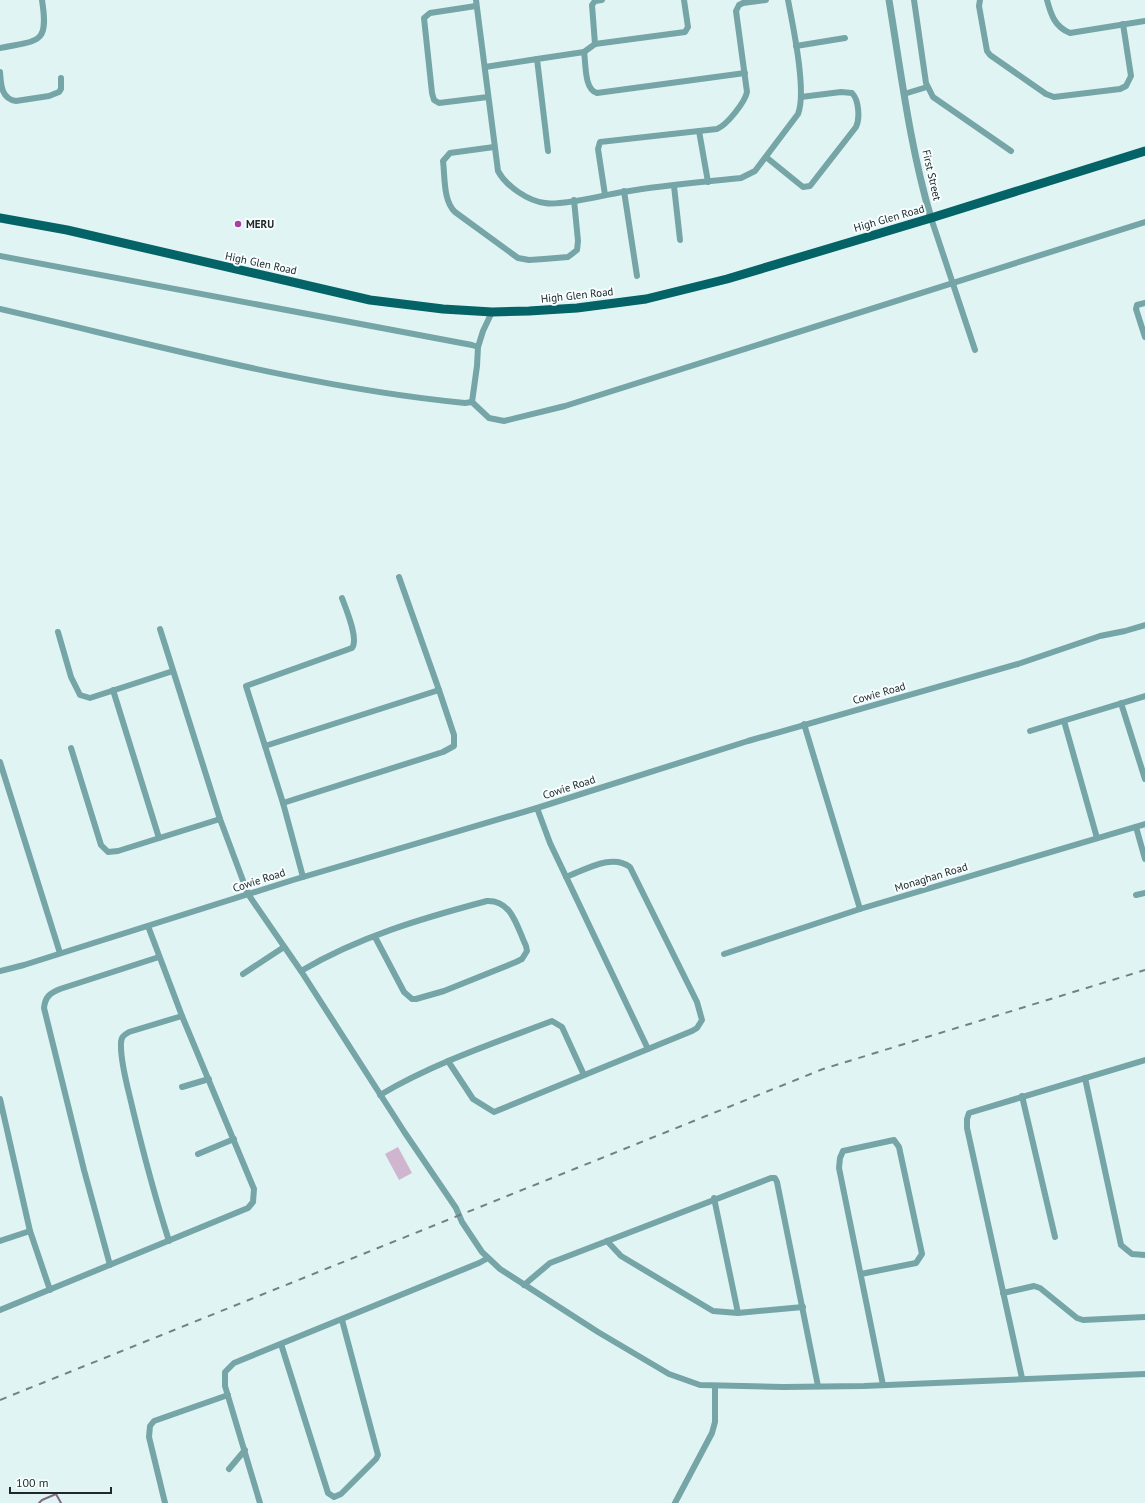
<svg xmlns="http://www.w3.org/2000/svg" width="1145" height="1503" viewBox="0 0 1145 1503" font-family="'PT Sans',sans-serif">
<rect width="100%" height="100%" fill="#e1f4f4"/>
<polygon fill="#d0b5ce" points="398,1147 412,1173 399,1180 385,1154"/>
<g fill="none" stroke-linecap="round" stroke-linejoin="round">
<polyline stroke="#7d6a7e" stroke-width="2" points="39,1503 42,1500 56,1494 61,1503"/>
<g stroke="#76a5a7" stroke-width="6">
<path d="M476,0L498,171C506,186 528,201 545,203C562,206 603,195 623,192C662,185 702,182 741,178L755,171L798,114C807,92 793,26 788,0"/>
<polyline points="914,0 926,83 933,97 1011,151"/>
<polyline points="980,0 979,6 987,51 990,55 1046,94 1054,97 1120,89 1126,86 1131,76 1123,24"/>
<path d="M1047,0C1051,15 1055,27 1070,33L1145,21"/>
<polyline points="476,6 430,13 424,18 432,93 434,100 439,103 488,97"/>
<polyline points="595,44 592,5 595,1 602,0"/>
<polyline points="796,46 845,38"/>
<path d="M0,48C39,40 49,45 42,0"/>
<polyline points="584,52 595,44 685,32 688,27 684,0"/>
<polyline points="485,67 537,59"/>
<path d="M0,72C1,84 1,99 16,101L49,96L59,92L61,89V78"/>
<polyline points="904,94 927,87"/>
<polyline points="699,131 708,182"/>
<path d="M494,147L450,153L443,161C445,176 443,201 455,212L518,258L529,260L544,259L568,257L577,250L578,241L574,200"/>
<path d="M548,151L537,59L584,52C586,63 584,90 597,93L745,73"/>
<path d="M766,157L803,187L810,186L856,127C860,119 859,100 852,93L841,92L801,97"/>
<polyline points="674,186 680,240"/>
<polyline points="624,191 637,276"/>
<path d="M605,195L598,149L600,142L717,129C727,125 745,102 747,92L736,11L739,5L743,3L766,0"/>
<polyline points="931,218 975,350"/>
<polyline points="0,256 472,345 478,347"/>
<polyline points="1145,303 1137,305 1136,309 1145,337"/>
<path d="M0,309C152,344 309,388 465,403L472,402"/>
<polyline points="472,402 489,418 504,421 565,406 1145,222"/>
<polyline points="472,402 477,366 478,347 483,331 492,312"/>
<polyline points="160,629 220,819 248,894 301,971 405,1133 456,1208 462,1222 482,1252 500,1269 598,1332 669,1374 700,1385 783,1387 864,1386 1145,1374"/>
<polyline points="58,632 71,677 80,695 90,698 173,671"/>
<polyline points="113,690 159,838"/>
<polyline points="1121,703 1145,779"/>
<polyline points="1064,721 1097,838"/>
<polyline points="804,724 860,909"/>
<polyline points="1030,731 1145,696"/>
<polyline points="265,746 439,690"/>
<polyline points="71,748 101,845 108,852 118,851 220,819"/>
<polyline points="0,762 60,953"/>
<polyline points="283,803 443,752 454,746 454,735 439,690 399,577"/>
<polyline points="1136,827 1145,859"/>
<path d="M303,877L283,803L246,686L352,648C359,639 346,609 342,598"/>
<path d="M566,877C585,870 612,853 630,867L697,1002L702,1020L697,1028L692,1031L648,1049"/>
<polyline points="1136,895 1145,893"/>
<polyline points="724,954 860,909 1145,824"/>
<polyline points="0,971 24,965 293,880 537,808 748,741 1018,664 1100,636 1125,631 1145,625"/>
<path d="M301,971C358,937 423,918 487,901C512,900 517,927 526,946L527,951L522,959L516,962L444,991L416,999H412L404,992L375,937"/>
<polyline points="243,974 284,947"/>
<polyline points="448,1061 473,1099 494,1112 648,1049 550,843 537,808"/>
<polyline points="1085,1078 1121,1245 1132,1254 1145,1255"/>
<polyline points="182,1087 209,1079"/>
<path d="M380,1095C434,1063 494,1043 552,1021L562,1027L584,1075"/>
<polyline points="1022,1096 1055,1237"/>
<polyline points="0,1099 30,1231 50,1290"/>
<polyline points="198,1154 234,1139"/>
<polyline points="714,1198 738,1313"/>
<polyline points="0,1241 30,1231"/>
<path d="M169,1241C155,1197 143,1152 132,1106C128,1088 120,1062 121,1043C121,1037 124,1035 129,1032L182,1016"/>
<polyline points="607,1241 621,1256 713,1311 738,1313 803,1307"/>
<path d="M110,1265L84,1170L44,1008C45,997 50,993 60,989L159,957"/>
<polyline points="861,1274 916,1263 922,1254 899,1147 894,1140 843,1151 840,1158 839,1168 883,1385"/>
<polyline points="524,1285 550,1263 771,1178 775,1178 777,1182 818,1386"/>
<polyline points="1003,1293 1034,1286 1040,1288 1077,1318 1083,1320 1145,1317"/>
<polyline points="0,1310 248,1208 253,1202 254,1189 182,1016 148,926"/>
<polyline points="281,1344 328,1493 334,1497 341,1494 376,1459 378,1455 342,1320"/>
<polyline points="1022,1378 967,1128 967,1119 969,1113 1145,1060"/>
<polyline points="229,1469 245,1450"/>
<polyline points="165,1503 149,1437 150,1426 154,1421 228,1395"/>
<polyline points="260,1503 225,1386 225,1372 234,1363 479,1263 488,1258"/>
<polyline points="675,1503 712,1433 715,1422 715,1386"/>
</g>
<path stroke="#76a5a7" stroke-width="7" d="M889,0C901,73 910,147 931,218"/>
<polyline stroke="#046367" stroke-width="9" points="0,218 67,230 370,300 443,309 492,312 529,311 577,308 646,299 727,279 931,218 1145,151"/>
<polyline stroke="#748081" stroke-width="2" stroke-dasharray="7 7" stroke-linecap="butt" points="0,1400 823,1069 1145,970"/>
</g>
<circle fill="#a740a4" stroke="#f7feff" stroke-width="1.5" cx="238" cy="224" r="4"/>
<g text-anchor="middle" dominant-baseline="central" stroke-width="4" stroke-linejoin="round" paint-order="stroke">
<g font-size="11" fill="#212829" stroke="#f7feff">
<text transform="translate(932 175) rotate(77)">First Street</text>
<text transform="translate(889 218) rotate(-16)">High Glen Road</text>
<text transform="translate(261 263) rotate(12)">High Glen Road</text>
<text transform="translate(577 295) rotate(-6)">High Glen Road</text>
<text transform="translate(879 693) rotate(-16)">Cowie Road</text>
<text transform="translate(569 787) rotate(-18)">Cowie Road</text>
<text transform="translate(931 877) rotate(-17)">Monaghan Road</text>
<text transform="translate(259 880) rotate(-18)">Cowie Road</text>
</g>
<g font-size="11" font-weight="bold" fill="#212829" stroke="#f7feff" text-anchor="start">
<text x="246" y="224">MERU</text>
</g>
</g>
<path d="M10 1487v6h101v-6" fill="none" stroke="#212829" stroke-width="2"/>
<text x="16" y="1487" font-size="12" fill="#212829" stroke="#f7feff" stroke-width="3" paint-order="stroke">100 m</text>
</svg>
